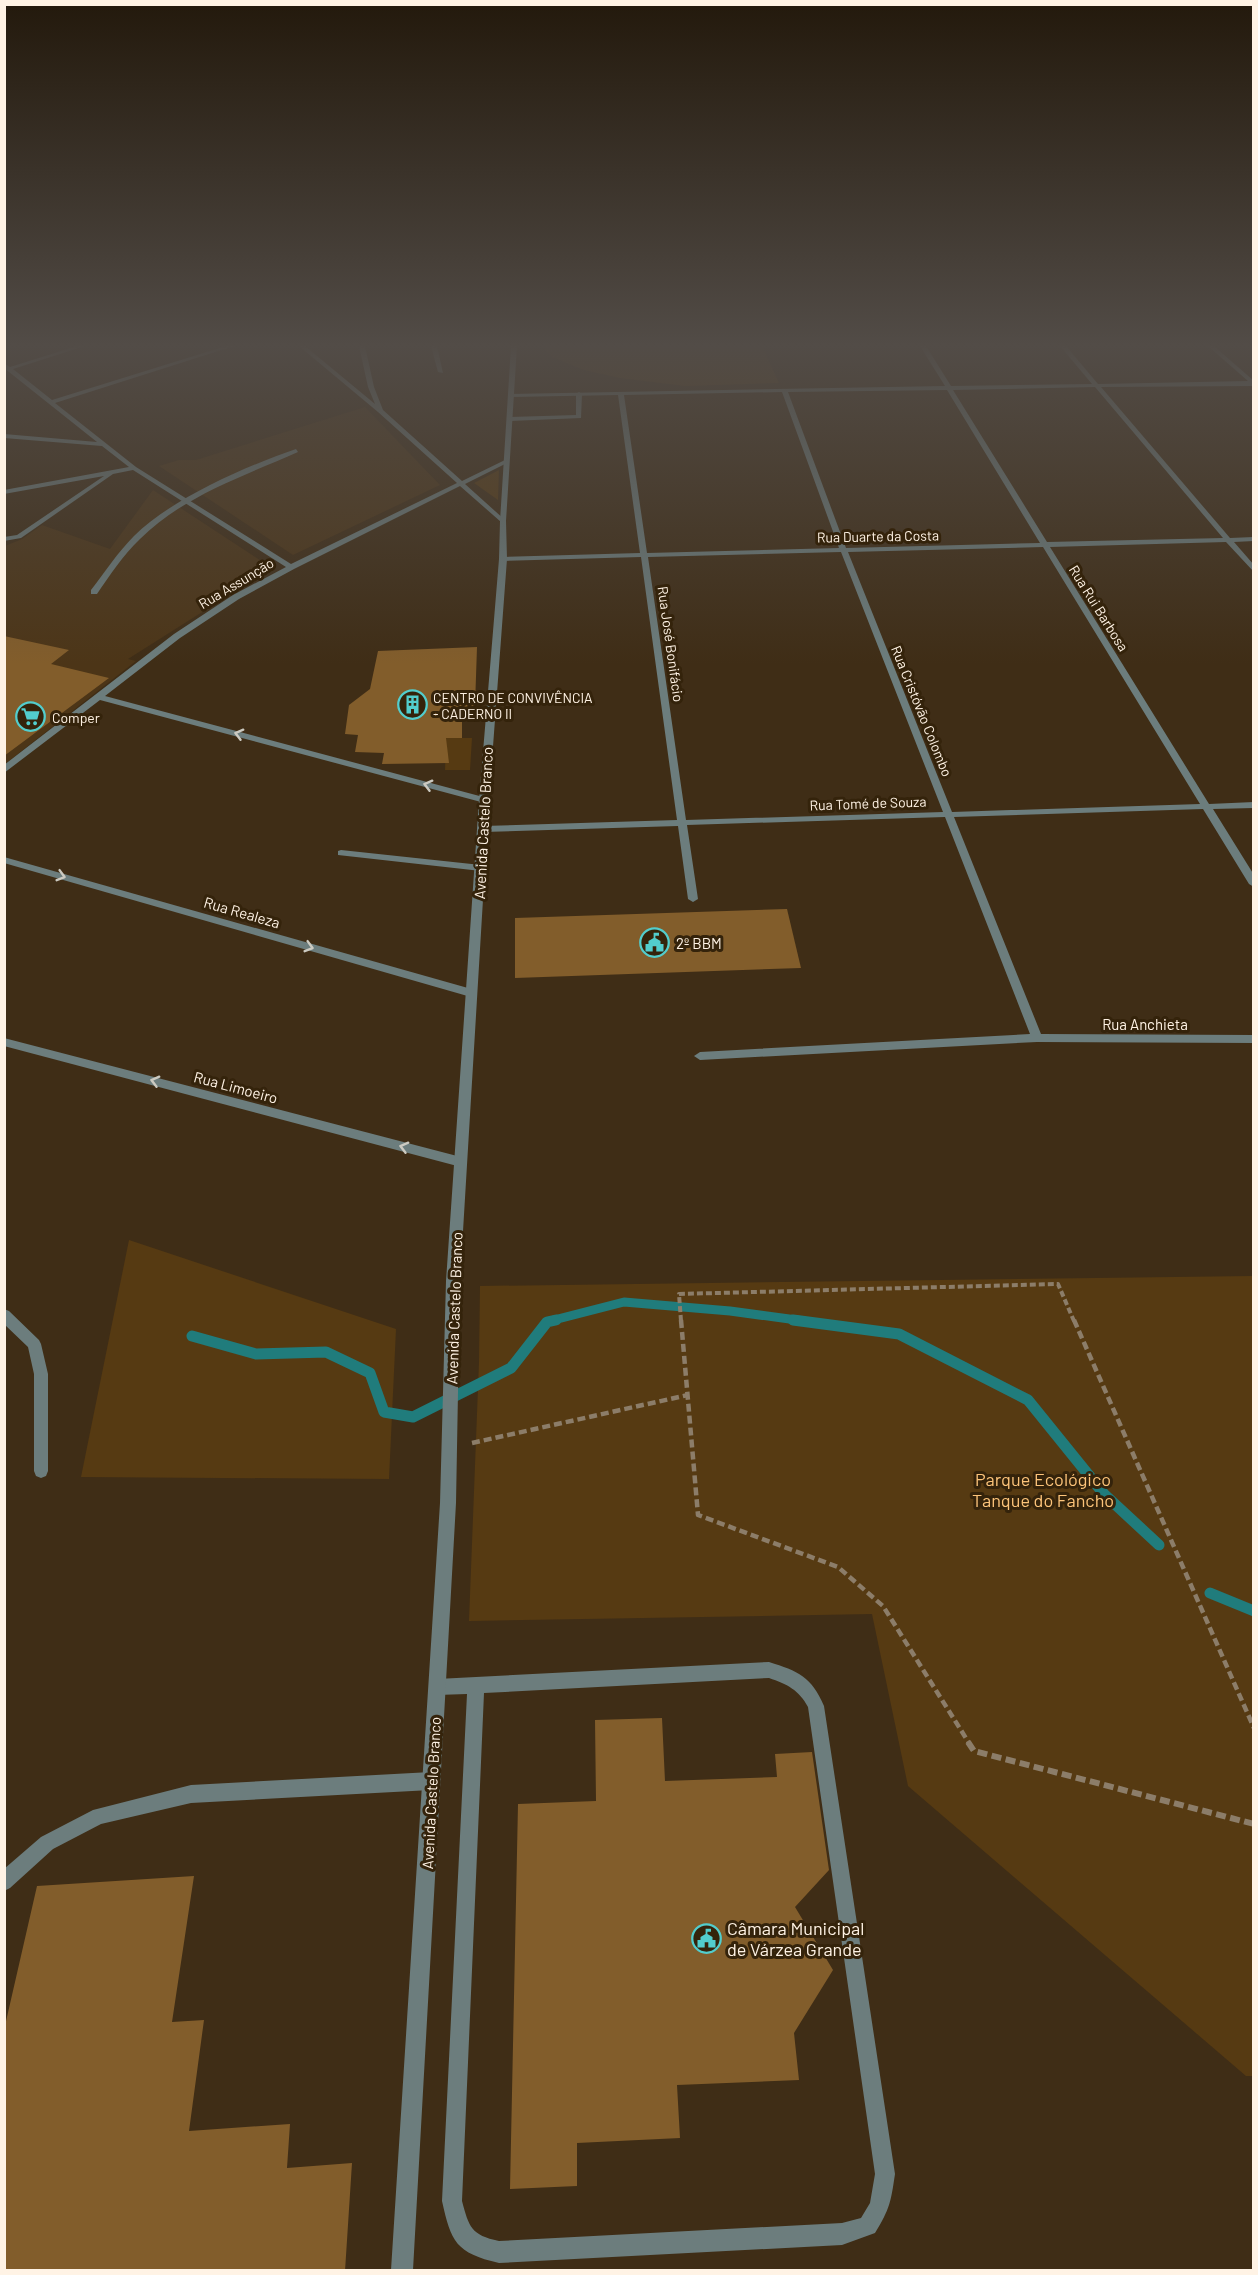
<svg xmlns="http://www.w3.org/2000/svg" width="1258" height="2275" viewBox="0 0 1258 2275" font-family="Barlow,sans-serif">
<rect width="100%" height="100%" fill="#3f2d16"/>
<g fill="#4c3517">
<polygon points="365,407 440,485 293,555 159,466 179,460 196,460"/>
<polygon points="153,490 272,568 128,659 136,661 5,764 5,546 22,539 42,525 110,549"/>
</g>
<g fill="#563a12">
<polygon points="543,346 762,346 779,383 685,386 620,378 584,370 552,357"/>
<polygon points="499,470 498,500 474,483"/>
<polygon points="446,738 472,738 470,770 445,770"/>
<polygon points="129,1240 396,1329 389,1479 81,1477"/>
<polygon points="1253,1276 1253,2076 1246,2076 908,1786 872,1614 469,1621 479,1362 480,1286"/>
</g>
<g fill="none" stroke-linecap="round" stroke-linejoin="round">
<polyline stroke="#207c7c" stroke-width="9" points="550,1321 624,1302 730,1311 804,1321"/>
<g stroke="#207c7c" stroke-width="11">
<polyline points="793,1320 899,1334 1028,1400 1104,1494 1159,1545"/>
<polyline points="192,1336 256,1354 326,1352 370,1373 384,1412 413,1417 511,1368 547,1322 556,1320"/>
<polyline points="1210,1593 1254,1611"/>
</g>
</g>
<g fill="#825d2b">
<polygon points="4,636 69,650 51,664 109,678 4,756"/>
<polygon points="477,647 475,706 462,708 462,738 446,738 449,763 382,764 384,753 355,752 358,735 345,734 349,705 370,689 378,651"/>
<polygon points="787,909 801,968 515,978 515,918"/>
<polygon points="662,1718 665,1781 777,1777 775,1754 812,1752 829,1870 795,1907 833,1970 794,2033 799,2080 677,2085 680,2138 577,2143 577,2186 510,2189 518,1804 596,1801 595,1720"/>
<polygon points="194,1876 172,2022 204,2020 189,2131 290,2124 287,2168 352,2163 345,2271 4,2271 4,2030 37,1886"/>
</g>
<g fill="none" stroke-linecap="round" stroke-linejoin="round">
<polyline stroke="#8c7d69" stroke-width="4" stroke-dasharray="6 3" stroke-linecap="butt" points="681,1321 679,1294 1058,1284 1074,1321"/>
<g stroke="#8c7d69" stroke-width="4.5" stroke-dasharray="8 4" stroke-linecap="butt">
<polyline points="681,1320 698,1515 838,1567 883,1606 969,1743"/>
<polyline points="1074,1320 1254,1728"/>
<polyline points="472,1443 688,1395"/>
</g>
<polyline stroke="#8c7d69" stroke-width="6" stroke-dasharray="10 4.5" stroke-linecap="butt" points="968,1742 974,1751 1254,1824"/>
<g fill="#6c7d7d" fill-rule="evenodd">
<polygon points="579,392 582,394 581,418 510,421 507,419 510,417 576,415 576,394"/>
<path d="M296,449L298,452C244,476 183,496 140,539C123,555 110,575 97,594H91V590C105,572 118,552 134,536C171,499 246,466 296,449Z"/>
<polygon points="341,850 481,865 486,868 481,871 338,855 338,851"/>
<polygon points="4,1309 9,1311 39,1340 41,1344 48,1374 48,1471 46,1476 41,1478 36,1476 34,1471 34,1374 28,1347 4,1324"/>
<path d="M769,1662C798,1671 812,1677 824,1706L895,2174C891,2201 890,2209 875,2233L842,2245L499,2263C456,2253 451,2242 442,2201L467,1694L437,1695L431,1693L429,1687L431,1681L437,1679ZM769,1678C787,1684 799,1690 808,1707L875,2174L870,2203L861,2218L842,2223L499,2241C471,2235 469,2227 462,2201L484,1693Z"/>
<polygon points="431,1772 437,1775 440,1781 437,1787 431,1790 191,1803 101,1824 53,1849 10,1888 4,1891 4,1869 41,1837 93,1810 191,1785"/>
</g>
<g fill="#6c7d7d" fill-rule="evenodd">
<polygon points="77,346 85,346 13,369 52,400 226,346 234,346 55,403 136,467 291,564 457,483 378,412 299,346 305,346 375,404 368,387 359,346 365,346 374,387 383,410 462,481 505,460 509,460 509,462 465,484 505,520 505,522 501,522 460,486 294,569 239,599 180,638 105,696 487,798 487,802 481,802 100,700 4,773 4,765 174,634 233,595 286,567 133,470 113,474 21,538 4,541 4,537 17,535 104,476 4,494 4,490 129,467 102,446 4,438 4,434 97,442 4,368 4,363 10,367"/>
<polygon points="431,346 437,346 443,373 438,372"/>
<path d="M920,346H926L951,386L1092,384L1060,346H1066L1098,384L1248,381L1208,346H1214L1254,381V386L1101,387L1230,538L1254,537V541L1234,542L1254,565V572L1226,542L1050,547L1209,804L1254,802V808L1213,809L1254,875V887L1249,884L1203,809L954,817L1041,1034L1254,1035V1043L1037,1042L700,1060L694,1056L700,1052L1030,1034L945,817L687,825L698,899L693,902L688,899L678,826L483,832L478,829L483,826L677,820L641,557L503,561L499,559L503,557L640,553L618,395L511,397L509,394L945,386ZM1095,387L1223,538L1047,542L953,390ZM947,390L1040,543L846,548L788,392ZM782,392L839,548L647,553L624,395ZM1043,547L1200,804L952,812L848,552ZM841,552L943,812L686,820L648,557Z"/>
<polygon points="4,857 475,990 476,993 471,997 4,863"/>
<polygon points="4,1038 461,1157 465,1159 467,1162 465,1165 461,1167 4,1046"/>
</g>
<polygon fill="#6c7d7d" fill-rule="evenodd" points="511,346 517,346 506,521 507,559 489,800 460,1281 456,1503 413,2270 391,2270 440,1503 446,1281 479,800 499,559 500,521"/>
</g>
<defs><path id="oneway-chevron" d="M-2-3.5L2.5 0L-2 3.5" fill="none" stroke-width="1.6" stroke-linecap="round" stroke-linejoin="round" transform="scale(1.5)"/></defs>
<g stroke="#cccac1">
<use href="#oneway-chevron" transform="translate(239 734) rotate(-165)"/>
<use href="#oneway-chevron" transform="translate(428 785) rotate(-165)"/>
<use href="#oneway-chevron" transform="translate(61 876) rotate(16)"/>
<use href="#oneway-chevron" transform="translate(309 947) rotate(16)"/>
<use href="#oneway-chevron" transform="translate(155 1081) rotate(-165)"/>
<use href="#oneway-chevron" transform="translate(404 1147) rotate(-165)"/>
</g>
<linearGradient id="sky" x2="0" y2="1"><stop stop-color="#23190c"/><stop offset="0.52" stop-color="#524c47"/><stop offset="1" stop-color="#524c47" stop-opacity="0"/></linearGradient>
<rect width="1258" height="664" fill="url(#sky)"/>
<defs>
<symbol id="building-ring" viewBox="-11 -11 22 22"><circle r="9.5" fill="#34230b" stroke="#52cdcd" stroke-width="1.5"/><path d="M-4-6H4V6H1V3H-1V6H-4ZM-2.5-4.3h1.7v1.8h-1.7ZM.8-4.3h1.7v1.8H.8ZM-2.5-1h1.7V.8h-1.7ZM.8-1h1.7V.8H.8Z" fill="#52cdcd"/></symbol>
<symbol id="supermarket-ring" viewBox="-11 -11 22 22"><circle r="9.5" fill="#34230b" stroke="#52cdcd" stroke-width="1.5"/><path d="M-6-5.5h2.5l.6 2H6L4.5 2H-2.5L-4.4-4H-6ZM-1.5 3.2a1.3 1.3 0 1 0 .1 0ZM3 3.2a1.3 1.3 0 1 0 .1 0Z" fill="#52cdcd"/></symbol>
<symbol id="civic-ring" viewBox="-11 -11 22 22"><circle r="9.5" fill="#34230b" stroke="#52cdcd" stroke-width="1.5"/><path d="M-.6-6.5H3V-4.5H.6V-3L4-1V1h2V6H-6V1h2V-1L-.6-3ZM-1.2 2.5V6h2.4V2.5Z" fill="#52cdcd"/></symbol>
</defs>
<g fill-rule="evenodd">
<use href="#building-ring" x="396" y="688" width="33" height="33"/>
<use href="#supermarket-ring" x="14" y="700" width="33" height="33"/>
<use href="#civic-ring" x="638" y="926" width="33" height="33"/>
<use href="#civic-ring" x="690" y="1922" width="33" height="33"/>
</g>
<g text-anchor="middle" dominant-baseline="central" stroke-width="6" stroke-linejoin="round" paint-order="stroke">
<g font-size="14" fill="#fff3e5" stroke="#34230b">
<text transform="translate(878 536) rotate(-1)">Rua Duarte da Costa</text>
<text transform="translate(236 583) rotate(-31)">Rua Assunção</text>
<text transform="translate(1099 608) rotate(58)">Rua Rui Barbosa</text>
<text transform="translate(671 644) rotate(82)">Rua José Bonifácio</text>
<text transform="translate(922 711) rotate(68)">Rua Cristóvão Colombo</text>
<text transform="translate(868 803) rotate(-2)">Rua Tomé de Souza</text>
</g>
<g font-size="14" fill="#fff3e5" stroke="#34230b" text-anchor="start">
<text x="433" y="697">CENTRO DE CONVIVÊNCIA<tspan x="433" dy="16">- CADERNO II</tspan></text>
<text x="52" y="717">Comper</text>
</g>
<g font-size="15" fill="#fff3e5" stroke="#34230b">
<text transform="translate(483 823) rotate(-87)">Avenida Castelo Branco</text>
<text transform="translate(242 912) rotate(16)">Rua Realeza</text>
<text x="1145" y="1024">Rua Anchieta</text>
<text transform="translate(236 1087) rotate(15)">Rua Limoeiro</text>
<text transform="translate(454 1308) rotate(-88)">Avenida Castelo Branco</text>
<text transform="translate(431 1793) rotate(-87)">Avenida Castelo Branco</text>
</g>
<g font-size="15" fill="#fff3e5" stroke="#34230b" text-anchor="start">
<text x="676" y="943">2º BBM</text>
</g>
<g font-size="18" fill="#fdc47a" stroke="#34230b">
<text x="1043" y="1479">Parque Ecológico<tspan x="1043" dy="21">Tanque do Fancho</tspan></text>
</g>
<g font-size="18" fill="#fff3e5" stroke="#34230b" text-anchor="start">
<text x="727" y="1928">Câmara Municipal<tspan x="727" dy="21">de Várzea Grande</tspan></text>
</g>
</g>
<rect width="1258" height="2275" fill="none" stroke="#fff3e5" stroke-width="12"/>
</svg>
